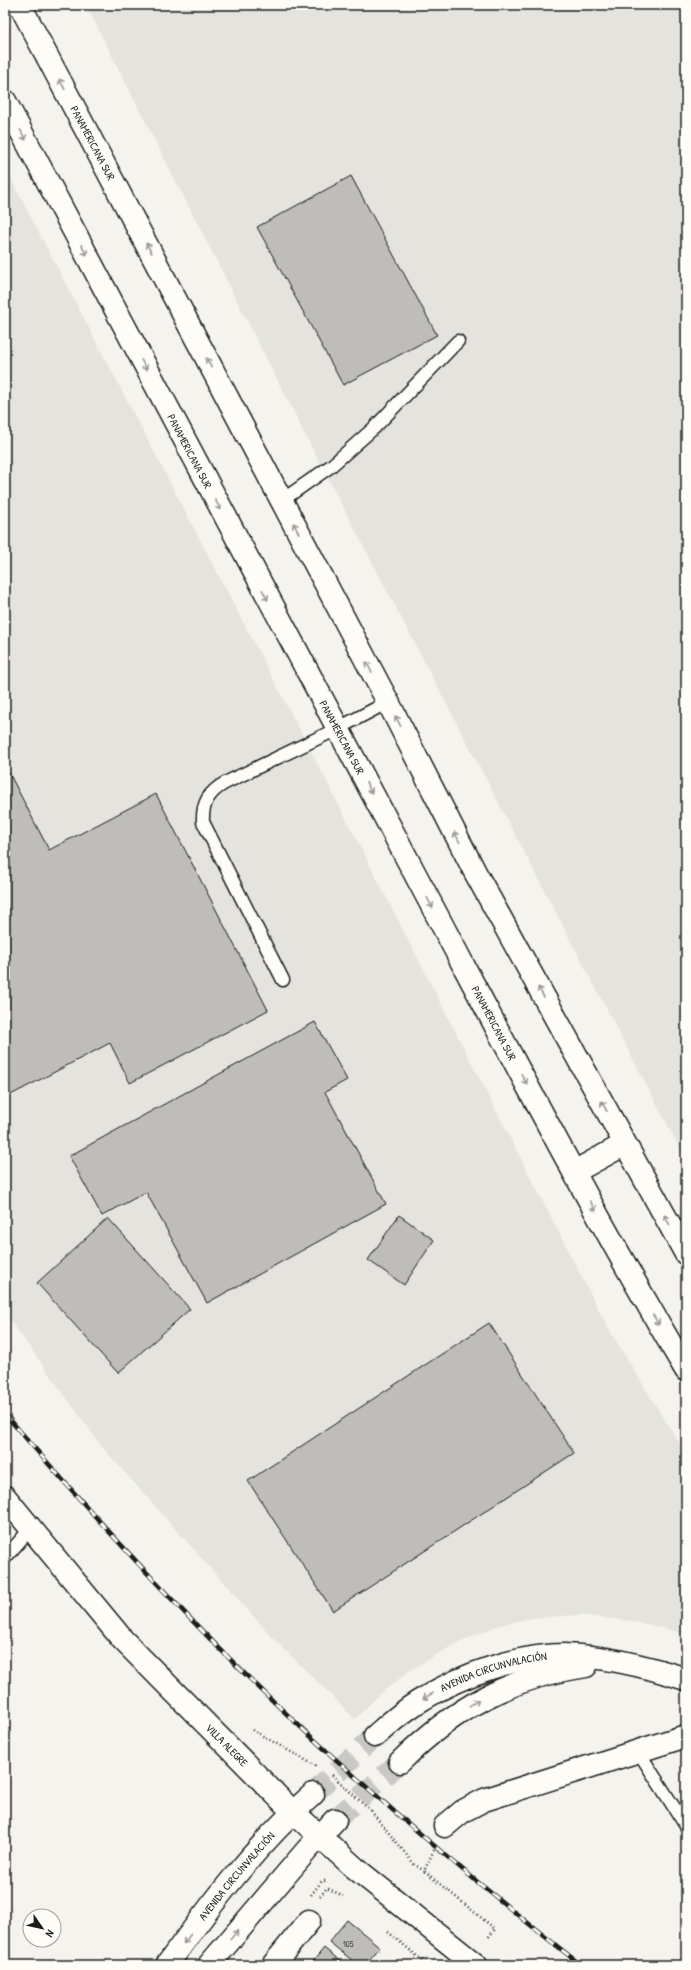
<svg xmlns="http://www.w3.org/2000/svg" width="691" height="1970" viewBox="0 0 691 1970" font-family="'Patrick Hand',sans-serif">
	<style>
		.built { fill: #e4e3de }
		.building { fill: #bebdba; stroke: #1c1c1c }
		.lines { fill: none; stroke-linecap: round; stroke-linejoin: round }
		.secondary-tunnel { stroke: #c9c8c4; stroke-width: 22; stroke-dasharray: 22 11; stroke-linecap: butt }
		.service-casing { stroke: #1c1c1c; stroke-width: 15 }
		.minor-casing { stroke: #1c1c1c; stroke-width: 25 }
		.secondary-casing { stroke: #1c1c1c; stroke-width: 25 }
		.primary-casing { stroke: #1c1c1c; stroke-width: 25 }
		.path { stroke: #1c1c1c; stroke-width: 2.5; stroke-dasharray: 1 3; stroke-linecap: butt }
		.service { stroke: #fdfcf7; stroke-width: 12 }
		.minor { stroke: #fdfcf7; stroke-width: 22 }
		.secondary { stroke: #fdfcf7; stroke-width: 22 }
		.primary { stroke: #fdfcf7; stroke-width: 22 }
		.rail-casing { stroke: #1c1c1c; stroke-width: 4.5 }
		.rail { stroke: #fdfcf7; stroke-width: 3; stroke-dasharray: 9; stroke-linecap: butt }
		.path-bridge { stroke: #1c1c1c; stroke-width: 2.5; stroke-dasharray: 1 3; stroke-linecap: butt }
		.oneway { stroke: #989794 }
		.labels { text-anchor: middle; dominant-baseline: central; stroke-width: 4; stroke-linejoin: round; paint-order: stroke }
		.number-label { font-size: 9px; fill: #444 }
		.street-label { font-size: 11px; fill: #1c1c1c; stroke: #fdfcf7 }
	</style>
	<rect width="100%" height="100%" fill="#f4f3ee"/>
	<filter id="ink" filterUnits="userSpaceOnUse"><feTurbulence type="fractalNoise" baseFrequency=".025" numOctaves="2"/><feDisplacementMap in="SourceGraphic" scale="8" xChannelSelector="R" yChannelSelector="G"/><feConvolveMatrix kernelMatrix="1 2 1 2 8 2 1 2 1" color-interpolation-filters="sRGB"/></filter>
	<g filter="url(#ink)">
		<!-- built -->
		<path class="built" d="M86 5H686V1160L310 444Z
			M5 168 328 784 609 1330 686 1454V1635L664 1628 631 1621 581 1615 532 1618 500 1625 470 1637 439 1653 408 1672 380 1694 355 1719 272 1637 103 1448 5 1313Z"/>
		<!-- building -->
		<path class="building" d="M351 176 437 335 343 385 257 227Z
			M9 773 49 850 156 794 268 1010 130 1083 110 1043 5 1098V775Z
			M315 1022 347 1080 325 1092 386 1204 207 1303 146 1192 102 1216 69 1156Z
			M399 1215 434 1240 404 1285 368 1260Z
			M108 1218 190 1309 118 1373 37 1283Z
			M489 1323 574 1453 333 1611 248 1481Z
			M347 1920 380 1947 365 1965H358L329 1942Z
			M324 1948 345 1965H310Z"/>
		<g class="lines">
			<!-- secondary-tunnel -->
			<path class="secondary-tunnel" d="M313 1794 375 1736
				M335 1820 400 1762"/>
			<!-- service casing -->
			<g class="service-casing">
				<path id="service" d="M281 501 331 466 374 428 458 341
					M283 980 203 822C202 803 209 792 225 783L337 729 388 702
					M5 1558 31 1528
					M638 1751 686 1826"/>
			</g>
			<!-- minor casing -->
			<g class="minor-casing">
				<g id="minor">
					<path id="s1" d="M5 1497 123 1640 293 1812"/>
					<path d="M445 1826 463 1811 484 1800 686 1736"/>
					<path d="M273 1965 309 1921"/>
				</g>
			</g>
			<!-- secondary casing -->
			<g class="secondary-casing">
				<g id="secondary">
					<path id="s2" d="M375 1736C390 1723 405 1709 423 1699 461 1675 518 1655 564 1655 606 1656 646 1666 686 1679"/>
					<path d="M400 1762C454 1708 510 1677 586 1666"/>
					<path d="M293 1812 355 1868 476 1965"/>
					<path id="s3" d="M167 1965C211 1904 257 1844 313 1794"/>
					<path d="M209 1965 307 1850 335 1820"/>
				</g>
			</g>
			<!-- primary casing -->
			<g class="primary-casing">
				<g id="primary">
					<path id="s4" d="M20 5 388 702 475 872 686 1254"/>
					<path id="s5" d="M5 101C143 364 282 626 422 887 508 1049 592 1212 686 1370"/>
					<path d="M574 1172 625 1144"/>
				</g>
			</g>
			<!-- path -->
			<path class="path" d="M252 1730 318 1767
				M371 1811 414 1864 424 1871
				M434 1850 424 1871 495 1929 487 1939
				M311 1895 322 1881H327
				M320 1896 327 1888 343 1896
				M388 1932 428 1965"/>
			<!-- service -->
			<use href="#service" class="service"/>
			<!-- minor -->
			<use href="#minor" class="minor"/>
			<!-- secondary -->
			<use href="#secondary" class="secondary"/>
			<!-- primary -->
			<use href="#primary" class="primary"/>
			<!-- rail casing -->
			<g class="rail-casing">
				<path id="rail" d="M5 1414C81 1502 159 1589 242 1671 348 1775 463 1873 581 1965"/>
			</g>
			<!-- rail -->
			<use href="#rail" class="rail"/>
			<!-- path-bridge -->
			<path class="path-bridge" d="M332 1775 371 1811"/>
		</g>
		<!-- one-way arrows -->
		<defs><path id="oneway-shaft" d="M-6 0H5M1.5-3L5.5 0L1.5 3" fill="none" stroke-width="1.6" stroke-linecap="round" stroke-linejoin="round"/></defs>
		<g class="oneway">
			<use href="#oneway-shaft" transform="translate(62 84) rotate(-118)"/>
			<use href="#oneway-shaft" transform="translate(23 135) rotate(62)"/>
			<use href="#oneway-shaft" transform="translate(149 248) rotate(-118)"/>
			<use href="#oneway-shaft" transform="translate(84 250) rotate(62)"/>
			<use href="#oneway-shaft" transform="translate(209 363) rotate(-117)"/>
			<use href="#oneway-shaft" transform="translate(144 365) rotate(62)"/>
			<use href="#oneway-shaft" transform="translate(218 505) rotate(62)"/>
			<use href="#oneway-shaft" transform="translate(296 528) rotate(-118)"/>
			<use href="#oneway-shaft" transform="translate(265 595) rotate(62)"/>
			<use href="#oneway-shaft" transform="translate(369 667) rotate(-118)"/>
			<use href="#oneway-shaft" transform="translate(398 721) rotate(-117)"/>
			<use href="#oneway-shaft" transform="translate(369 788) rotate(62)"/>
			<use href="#oneway-shaft" transform="translate(457 837) rotate(-117)"/>
			<use href="#oneway-shaft" transform="translate(430 903) rotate(62)"/>
			<use href="#oneway-shaft" transform="translate(541 992) rotate(-119)"/>
			<use href="#oneway-shaft" transform="translate(524 1079) rotate(62)"/>
			<use href="#oneway-shaft" transform="translate(604 1106) rotate(-119)"/>
			<use href="#oneway-shaft" transform="translate(593 1206) rotate(61)"/>
			<use href="#oneway-shaft" transform="translate(667 1220) rotate(-119)"/>
			<use href="#oneway-shaft" transform="translate(656 1320) rotate(59)"/>
			<use href="#oneway-shaft" transform="translate(428 1696) rotate(151)"/>
			<use href="#oneway-shaft" transform="translate(474 1703) rotate(-31)"/>
			<use href="#oneway-shaft" transform="translate(234 1935) rotate(-50)"/>
			<use href="#oneway-shaft" transform="translate(187 1939) rotate(127)"/>
		</g>
	</g>
	<g class="labels">
		<!-- number labels -->
		<g class="number-label">
			<text x="348" y="1944">105</text>
		</g>
		<!-- street labels -->
		<g class="street-label">
			<text stroke="none"><textPath href="#s4" startOffset="156">PANAMERICANA SUR</textPath></text>
			<text stroke="none"><textPath href="#s5" startOffset="396">PANAMERICANA SUR</textPath></text>
			<text stroke="none"><textPath href="#s5" startOffset="720">PANAMERICANA SUR</textPath></text>
			<text stroke="none"><textPath href="#s5" startOffset="1044">PANAMERICANA SUR</textPath></text>
			<text stroke="none"><textPath href="#s2" startOffset="137">AVENIDA CIRCUNVALACIÓN</textPath></text>
			<text stroke="none"><textPath href="#s1" startOffset="333">VILLA ALEGRE</textPath></text>
			<text stroke="none"><textPath href="#s3" startOffset="113">AVENIDA CIRCUNVALACIÓN</textPath></text>
		</g>
	</g>
	<!-- margin -->
	<rect width="691" height="1970" fill="none" stroke="#fdfcf7" stroke-width="20"/>
	<rect x="10" y="10" width="671" height="1950" fill="none" stroke="#1c1c1c" stroke-width="1.5" filter="url(#ink)"/>
	<!-- north arrow -->
	<g transform="translate(42 1928) rotate(124)"><circle r="19" fill="#fdfcf7" stroke="#a3a29f"/>
	<path d="M0-3L7 15L0 10L-7 15Z" fill="#1c1c1c"/>
	<text y="-6" font-size="11" font-weight="bold" text-anchor="middle" fill="#1c1c1c">N</text>
	</g>
</svg>
